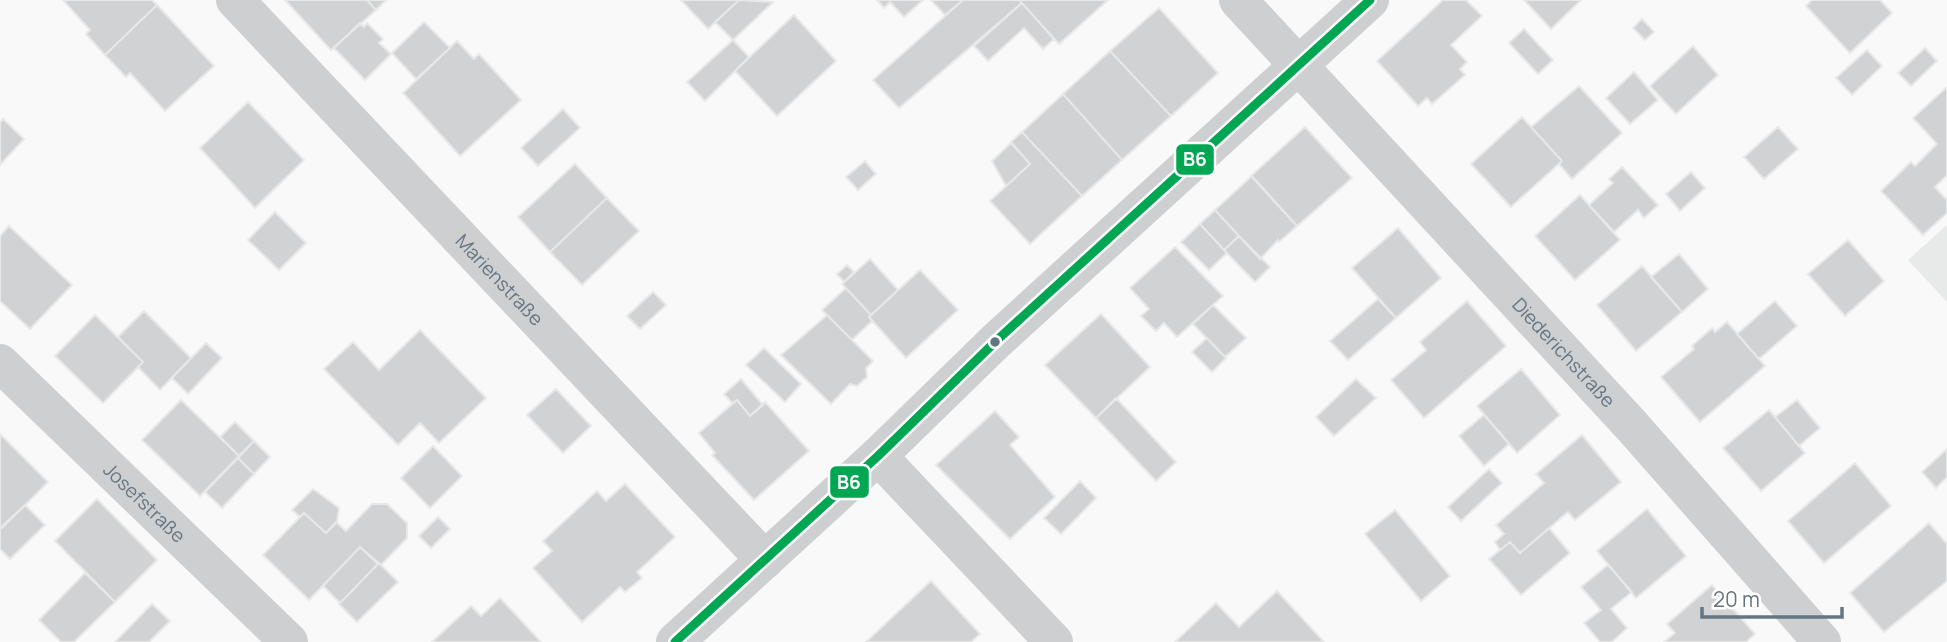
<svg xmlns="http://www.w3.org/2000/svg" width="1947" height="642" viewBox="0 0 1947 642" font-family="Manrope,sans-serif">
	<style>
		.built { fill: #e8e9e9 }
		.building { fill: #d0d2d3; stroke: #e8e8e8; stroke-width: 2 }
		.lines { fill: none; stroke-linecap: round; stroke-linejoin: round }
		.street { stroke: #cecfd0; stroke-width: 38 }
		.bus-1-casing { stroke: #fff; stroke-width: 14 }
		.bus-1 { stroke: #00a651; stroke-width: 9 }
		.bus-dot { fill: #657683; stroke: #fff; stroke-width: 2.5 }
		.labels { text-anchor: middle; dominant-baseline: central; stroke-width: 7; stroke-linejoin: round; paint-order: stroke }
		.street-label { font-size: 19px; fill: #657683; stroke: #fff }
		.line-badge { stroke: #fff; stroke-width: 2.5 }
		.badge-label { font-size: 19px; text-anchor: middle; font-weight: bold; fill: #fff }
	</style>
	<rect width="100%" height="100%" fill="#f9f9f9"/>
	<!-- built -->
	<path class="built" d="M1947 225V302L1908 260Z"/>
	<!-- building -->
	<path class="building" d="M63 0H152L157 5 105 55 86 34 90 30Z
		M285 0H367L376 10 331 50Z
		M367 0H386L376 10Z
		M681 0H739L708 29Z
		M739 0 773 2 733 40 715 22Z
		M877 0H923L904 17 890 2 884 8Z
		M931 0H963L945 15Z
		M963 0H1019L1022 3 899 108 873 80Z
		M1019 0H1108L1059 44Z
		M1443 0H1466L1482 16 1451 45 1467 62 1460 69 1465 75 1432 104 1427 98 1418 106 1377 61Z
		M1524 0H1581L1551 29Z
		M1812 0H1880L1892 13 1850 53 1806 6Z
		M1022 3 1054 39 1043 49 1024 28 988 61 974 46Z
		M157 5 214 66 165 111 130 73 126 77 105 55Z
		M1159 8 1218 73 1171 116 1110 51Z
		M794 15 836 61 777 116 735 71Z
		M1642 19 1654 32 1645 40 1633 28Z
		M424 22 450 48 416 79 392 53Z
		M360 23 364 27 367 23 383 39 379 43 391 54 365 80 334 48Z
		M1524 29 1553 60 1538 74 1509 43Z
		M733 40 749 57 705 101 687 82Z
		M457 41 474 59 479 54 521 100 460 156 403 93Z
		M1693 46 1718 75 1676 114 1650 86Z
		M1925 48 1937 61 1911 86 1898 73Z
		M1867 50 1882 66 1852 95 1836 78Z
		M1110 51 1171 116 1122 160 1063 94Z
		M1634 72 1658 100 1630 124 1606 98Z
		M1579 86 1622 133 1572 179 1559 164 1562 161 1531 127Z
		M1947 87V175L1935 187 1947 200V213L1923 235 1881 191 1911 162 1915 166 1937 144 1913 118Z
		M1063 94 1122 160 1082 196 1022 132Z
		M248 102 304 160 255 208 200 148Z
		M563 109 580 128 538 166 521 148Z
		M1522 117 1562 161 1511 207 1471 164Z
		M3 119 24 139 0 165V123Z
		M1305 127 1352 178 1297 226 1251 176Z
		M1778 127 1798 149 1764 179 1744 157Z
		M1022 132 1082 196 1030 244 990 201 1030 164 1011 142Z
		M1011 143 1030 164 1006 186 992 161Z
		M865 161 876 174 858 190 846 177Z
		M575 164 607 198 550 252 518 217Z
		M1622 167 1658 205 1644 218 1638 210 1614 232 1589 205 1613 183 1609 179Z
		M1691 172 1705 188 1680 211 1666 194Z
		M1252 176 1297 226 1279 242 1278 240 1260 259 1215 210Z
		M1580 195 1620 240 1575 280 1535 236Z
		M607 198 639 231 582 285 550 252Z
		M1215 210 1239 236 1224 250 1200 224Z
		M275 212 306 243 279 270 248 240Z
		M1200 224 1227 253 1209 270 1181 242Z
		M9 226 72 285 30 329 0 301V236Z
		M1398 228 1441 278 1396 318 1352 268Z
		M1239 236 1270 267 1255 282 1224 250Z
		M1848 240 1884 281 1845 316 1808 274Z
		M1175 247 1223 296 1177 337 1164 323 1156 331 1141 316 1149 309 1130 288Z
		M1679 254 1708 289 1682 312 1651 277Z
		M870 259 898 290 871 315 842 284Z
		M847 265 854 272 844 282 837 274Z
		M1642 266 1682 312 1636 351 1597 305Z
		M920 270 958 310 906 358 869 317Z
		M846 288 871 315 869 317 872 321 852 340 822 310Z
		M653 292 666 305 640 329 627 316Z
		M1378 299 1396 318 1348 360 1330 341Z
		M1467 301 1506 346 1424 418 1391 380 1426 350 1420 342Z
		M1775 301 1797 326 1759 359 1737 334Z
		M1213 305 1246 338 1225 357 1193 324Z
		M144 311 191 358 160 390 138 367 143 362 118 337Z
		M1101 314 1150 367 1096 418 1045 365Z
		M95 315 143 362 103 403 55 356Z
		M827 315 873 361 866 368 867 377 857 386 850 384 831 404 781 355Z
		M1727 322 1765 366 1700 422 1661 377 1694 349 1692 346 1712 328 1715 332Z
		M420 330 486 398 439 443 420 423 398 445 324 369 353 342 379 370Z
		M1207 338 1226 358 1212 372 1192 352Z
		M206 343 222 358 188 394 172 378Z
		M764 348 801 384 785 402 746 365Z
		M1521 369 1560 415 1517 453 1477 406Z
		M741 379 763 405 750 416 737 400 732 403 724 394Z
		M1356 379 1376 398 1334 436 1316 417Z
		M556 389 591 426 563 453 527 415Z
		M1116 398 1176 462 1156 481 1096 418Z
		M181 400 239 456 200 496 142 440Z
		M737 400 750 416 765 402 809 451 754 500 712 455 715 453 699 433Z
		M1797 400 1820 428 1799 446 1775 417Z
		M1769 410 1805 453 1761 491 1723 448Z
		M995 411 1019 437 1010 445 1055 497 1010 539 936 465Z
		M1484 415 1509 444 1484 466 1459 436Z
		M235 422 254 441 239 456 220 437Z
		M0 434 48 482 2 528 0 526Z
		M1582 435 1621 482 1575 520 1568 512 1520 553 1510 542 1500 550 1495 542 1504 534 1496 525 1544 483 1536 474Z
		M254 441 270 457 254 474 238 458Z
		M433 446 462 476 430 508 401 478Z
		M1947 449V477L1936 488 1922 472Z
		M238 458 254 474 222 508 205 492Z
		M1855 463 1891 506 1824 563 1788 521Z
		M1489 469 1502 483 1461 521 1448 507Z
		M1080 481 1096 498 1061 534 1044 518Z
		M625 484 675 537 637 572 642 578 625 592 620 587 582 622 533 568 552 551 543 541 597 491 606 501Z
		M313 489 339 508 337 522 326 533 304 513 300 517 292 510Z
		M97 499 157 560 115 602 55 541Z
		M372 504H387L407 523V538L381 565 360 547 309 600 263 555 304 513 326 533 336 522 346 531Z
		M25 505 45 525 10 559 0 549V528Z
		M1647 509 1686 556 1636 598 1597 551Z
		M1395 510 1450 576 1421 601 1365 534Z
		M438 517 450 529 431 548 419 536Z
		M1929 523 1947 544V581L1884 632 1850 593Z
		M1549 528 1570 553 1521 595 1489 559 1510 542 1520 553Z
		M360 547 378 564 340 603 323 586Z
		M379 563 398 582 357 622 339 604Z
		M1608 565 1632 592 1611 609 1627 628 1612 642H1600L1584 623 1601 610 1581 587Z
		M85 573 115 602 74 642H61L39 620Z
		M931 581 980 634 971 642H866Z
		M1712 585 1755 634 1746 642H1664L1675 633 1667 624Z
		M1277 591 1324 642H1175L1216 603 1239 627Z
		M500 598 541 642H432L471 606 481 616Z
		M152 604 170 621 149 642H115Z"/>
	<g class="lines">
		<!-- street -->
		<g class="street">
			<path id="s1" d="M235 0 765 560"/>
			<path id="s2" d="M1238 0 1631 425 1822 642"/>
			<path id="s3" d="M0 363 289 642"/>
			<path d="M878 456 1054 642"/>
			<path d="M675 642 878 456 996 341 1370 0"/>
		</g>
		<!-- bus-1 casing -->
		<g class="bus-1-casing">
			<path id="bus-1" d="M675 642 878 456 996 341 1370 0"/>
		</g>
		<!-- bus-1 -->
		<use href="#bus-1" class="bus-1"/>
	</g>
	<!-- markers -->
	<circle class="bus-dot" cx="995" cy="342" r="6"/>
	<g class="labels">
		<!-- street labels -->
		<g class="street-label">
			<text stroke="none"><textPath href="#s1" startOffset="385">Marienstraße</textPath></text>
			<text stroke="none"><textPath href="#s2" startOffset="480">Diederichstraße</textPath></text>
			<text stroke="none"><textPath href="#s3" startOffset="201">Josefstraße</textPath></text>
		</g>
	</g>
	<g class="line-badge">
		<rect x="1175" y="143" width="40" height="33" rx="7" fill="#00a651"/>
		<rect x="829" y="465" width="41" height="34" rx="7" fill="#00a651"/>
	</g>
	<g class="badge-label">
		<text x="1195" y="166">B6</text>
		<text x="849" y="489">B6</text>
	</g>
	<!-- scale -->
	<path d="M1702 607v10h140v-10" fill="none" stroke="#657683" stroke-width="3.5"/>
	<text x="1713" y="607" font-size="21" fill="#657683" stroke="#ffffff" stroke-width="5" paint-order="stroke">20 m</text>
</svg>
